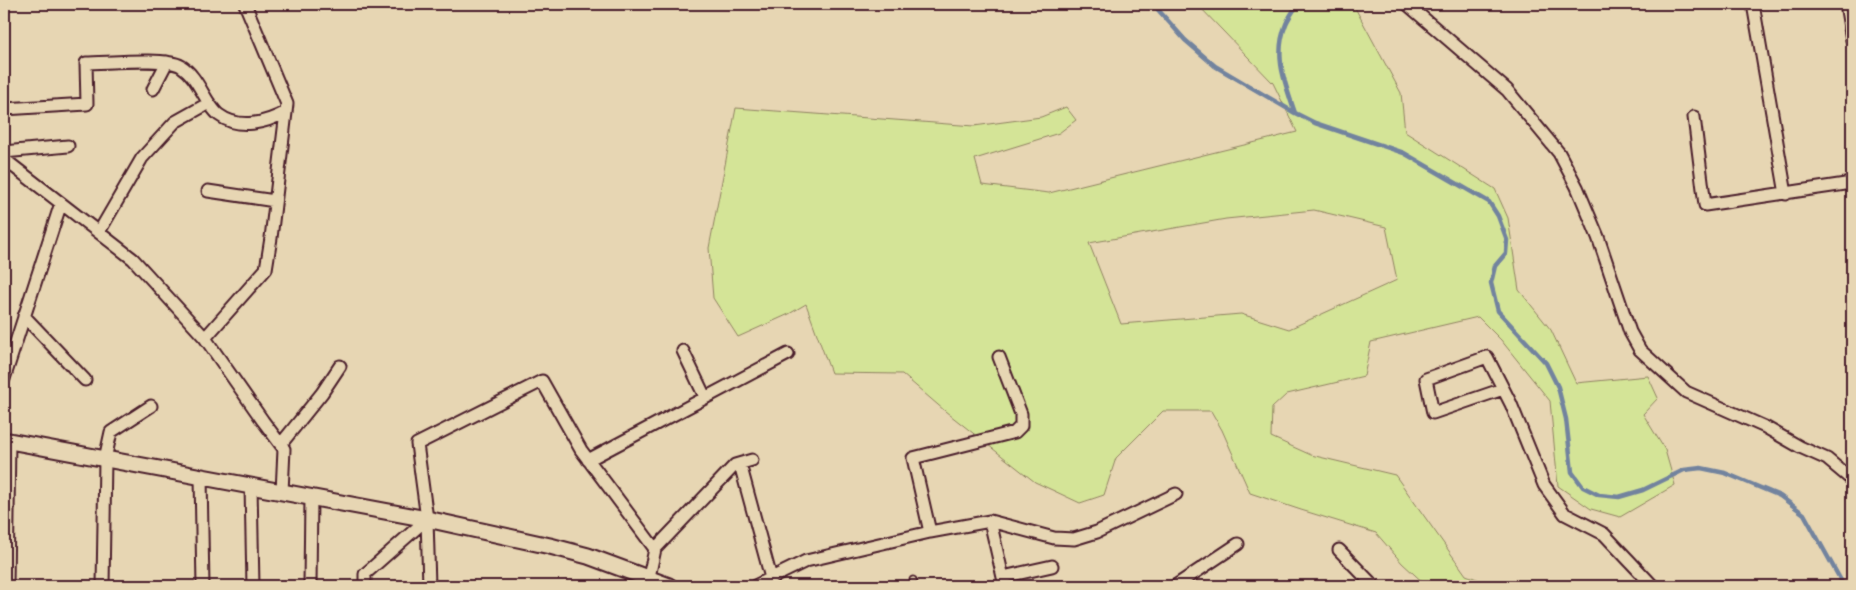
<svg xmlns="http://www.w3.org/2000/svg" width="1856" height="590" viewBox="0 0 1856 590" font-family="'Shantell Sans',sans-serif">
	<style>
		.green { fill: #d4e497; stroke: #8f8261; fill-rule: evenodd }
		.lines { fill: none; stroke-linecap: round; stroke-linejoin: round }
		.stream { stroke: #72839e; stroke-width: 4.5 }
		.service-casing { stroke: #4a1f2b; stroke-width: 9 }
		.minor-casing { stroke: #4a1f2b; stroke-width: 15 }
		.tertiary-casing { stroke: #4a1f2b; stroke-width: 19 }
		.service { stroke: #e7d6b3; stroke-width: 5.5 }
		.minor { stroke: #e7d6b3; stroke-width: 11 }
		.tertiary { stroke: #e7d6b3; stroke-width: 15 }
	</style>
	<rect width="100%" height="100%" fill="#e7d6b3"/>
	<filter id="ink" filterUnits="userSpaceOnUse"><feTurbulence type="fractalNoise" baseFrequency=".02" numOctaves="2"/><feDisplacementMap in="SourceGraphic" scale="10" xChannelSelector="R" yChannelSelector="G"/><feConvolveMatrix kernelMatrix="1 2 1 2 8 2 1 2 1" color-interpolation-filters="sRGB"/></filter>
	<g filter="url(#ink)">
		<!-- green -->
		<path class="green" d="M1197 4H1353L1401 93 1405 132 1495 189 1508 218 1519 290 1551 330 1576 383 1648 376 1658 398 1643 414 1665 450 1675 485 1620 517 1591 509 1558 486 1550 401 1501 340 1478 317 1371 342 1364 376 1287 394 1272 408 1271 437 1311 455 1395 475 1466 575 1496 586H1427L1402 563 1376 533 1301 510 1250 493 1222 430 1211 411H1163L1116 458 1104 495 1080 503 1035 482 945 411 902 374 831 373 806 304 789 314 738 337 713 298 709 248 736 108 974 126 1041 117 1066 107 1076 120 1059 133 975 159 982 185 1049 193 1297 132 1273 83ZM1314 210 1386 227 1397 280 1289 329 1241 314 1121 324 1089 243 1226 219Z"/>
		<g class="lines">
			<!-- stream -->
			<path class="stream" d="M1153 4 1185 40 1215 66 1295 113 1315 123 1404 153 1489 202 1498 216 1507 240 1506 253 1495 266 1491 283 1498 311 1546 363 1558 387 1566 419 1572 472 1583 487 1599 495 1619 497 1643 490 1684 470 1701 468 1725 473 1780 496 1804 514 1844 586
				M1295 113C1285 83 1273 56 1286 24 1289 17 1294 10 1298 4"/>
			<!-- service casing -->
			<g class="service-casing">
				<path id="service" d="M913 580 915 586"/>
			</g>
			<!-- minor casing -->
			<g class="minor-casing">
				<path id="minor" d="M1407 4 1507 90 1559 153 1577 187 1598 237 1630 332 1640 350 1686 392 1765 427 1800 447 1827 459 1852 480
					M1753 4 1786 194
					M1846 4 1852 40
					M153 89 167 62
					M209 103C212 107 215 112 219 115 239 130 266 123 286 112
					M4 109 87 104 86 63C107 63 165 57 181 66 194 74 201 91 209 103L175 122 142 158 99 232
					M1694 117 1705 205 1852 183
					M4 152 68 146
					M4 159 133 259 205 338 263 421 284 449 282 492
					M208 191 275 201
					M24 316 85 380
					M205 338 266 269 271 238 287 104 245 4
					M683 351 705 397
					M4 379 61 203
					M1503 389 1433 413 1426 379 1487 357 1511 404 1544 485 1565 514 1604 534 1653 586
					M281 444 322 393 340 366
					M588 460 788 354
					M740 464 771 578
					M201 477 203 586
					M251 486 253 586
					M930 532 990 521
					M655 549 735 465 752 460
					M1339 550 1374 586
					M1003 577 1052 566
					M103 586 105 459 111 432 151 406
					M310 586 311 497
					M365 586V574L427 519
					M429 586 427 519 417 444 542 381 581 450 655 549 649 577
					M755 586 806 561 930 532 913 458 1015 432 1021 426V414L999 357
					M1005 586 990 521 1054 538 1074 539 1097 532 1176 494
					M1175 586 1238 544"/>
			</g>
			<!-- tertiary casing -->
			<g class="tertiary-casing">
				<path id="tertiary" d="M4 440 427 519 550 546 588 556 669 586
					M5 586 7 441"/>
			</g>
			<!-- service -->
			<use href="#service" class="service"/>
			<!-- minor -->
			<use href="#minor" class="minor"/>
			<!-- tertiary -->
			<use href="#tertiary" class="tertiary"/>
		</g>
	</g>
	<!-- margin -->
	<rect width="1856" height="590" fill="none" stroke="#e7d6b3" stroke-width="20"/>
	<rect x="10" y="10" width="1836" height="570" fill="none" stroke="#4a1f2b" stroke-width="2" filter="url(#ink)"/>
</svg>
